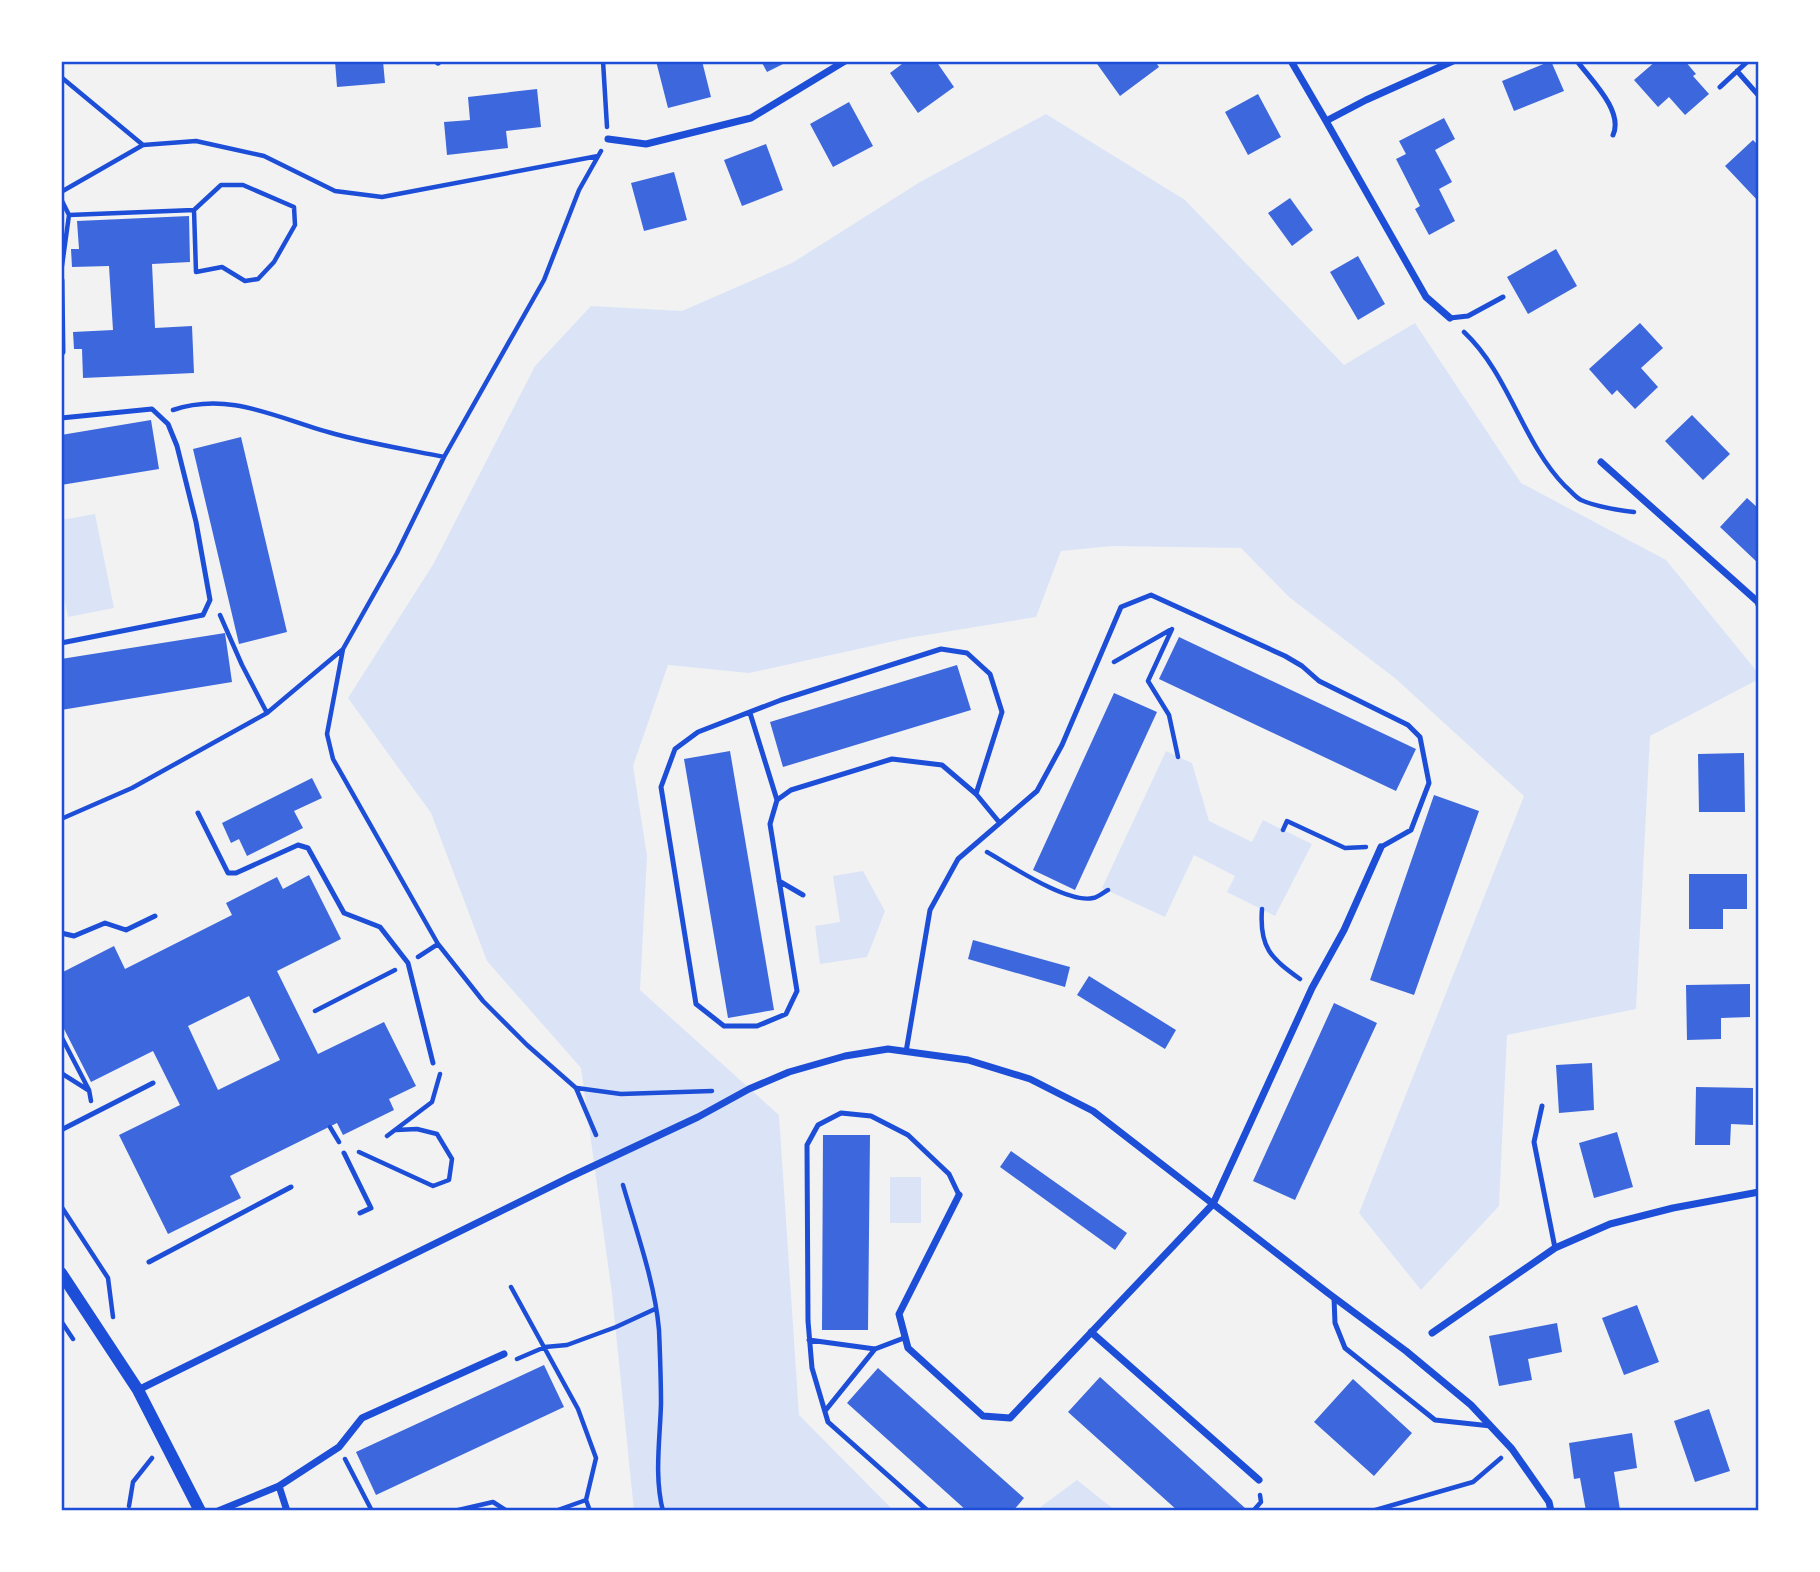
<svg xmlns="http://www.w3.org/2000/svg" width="1820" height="1572" viewBox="0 0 1820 1572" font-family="Lato,sans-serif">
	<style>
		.green { fill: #dbe4f7 }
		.building { fill: #3d67dc; fill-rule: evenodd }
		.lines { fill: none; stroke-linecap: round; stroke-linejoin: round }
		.path { stroke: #1d4ed8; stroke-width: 4.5 }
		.service { stroke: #1d4ed8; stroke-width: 5 }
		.minor { stroke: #1d4ed8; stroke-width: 7 }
		.tertiary { stroke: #1d4ed8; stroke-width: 12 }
		.neatline { fill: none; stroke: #1d4ed8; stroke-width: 2.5 }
	</style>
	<rect width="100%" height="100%" fill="#f2f2f2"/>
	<!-- green -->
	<path class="green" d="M1046 114 1185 200 1344 365 1415 323 1521 483 1666 560 1759 674V679L1650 736 1636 1009 1507 1035 1499 1206 1421 1290 1359 1213 1524 796 1396 679 1289 597 1241 548 1112 546 1061 551 1036 617 908 638 749 673 668 665 633 766 647 856 640 990 779 1115 799 1415 894 1511H634L612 1294 581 1068 487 961 431 813 348 698 434 563 535 366 591 306 682 311 792 263 920 182Z
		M95 514 114 608 68 617 61 582V520Z
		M1166 751 1192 763 1209 821 1252 842 1263 820 1312 844 1275 916 1227 892 1235 876 1194 855 1165 917 1102 888Z
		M863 871 885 911 867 957 820 964 815 926 840 922 833 876Z
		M890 1177H921V1223H890Z
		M1077 1480 1116 1511H1035Z"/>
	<!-- building -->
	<path class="building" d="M335 61H383L385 83 337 87Z
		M656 61H702L711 97 668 108Z
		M761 61H789L767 72Z
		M906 61H936L954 87 918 113 890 73Z
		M1095 61H1155L1159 67 1120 96Z
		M1551 61 1564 91 1514 111 1502 81Z
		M1656 61H1685L1696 74 1693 76 1709 94 1685 115 1669 97 1658 107 1634 80Z
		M537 89 541 127 506 131 508 148 447 155 444 122 470 120 468 97Z
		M1258 94 1281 137 1248 155 1225 112Z
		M849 102 873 146 833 167 810 124Z
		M1444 118 1455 139 1435 150 1452 182 1439 189 1455 221 1429 235 1415 209 1420 206 1396 159 1406 154 1399 141Z
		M1753 140 1759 146V202L1725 166Z
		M766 144 783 190 742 206 724 160Z
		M674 172 687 220 644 231 631 183Z
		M1290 198 1313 230 1292 246 1268 213Z
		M189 216 190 262 152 264 155 328 192 326 194 373 83 378 82 349H74L73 332 113 330 109 266 72 267 71 249H79L77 221Z
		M1556 249 1577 286 1528 314 1507 277Z
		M1358 256 1385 304 1358 320 1330 272Z
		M1640 323 1663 348 1641 368 1658 387 1635 409 1617 390 1612 395 1589 369Z
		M1692 415 1730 454 1703 480 1665 441Z
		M151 420 159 469 61 485V435Z
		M241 437 287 632 239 644 193 449Z
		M1747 498 1759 509V564L1720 527Z
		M225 633 232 682 61 710V659Z
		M1179 637 1416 749 1396 791 1159 679Z
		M957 665 971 710 783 767 770 722Z
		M1114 693 1157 712 1075 890 1033 870Z
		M730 751 774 1010 728 1018 684 759Z
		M1744 753 1745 812H1699L1698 754Z
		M312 778 322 798 294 811 303 828 247 856 239 839 231 843 222 823Z
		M1434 795 1479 811 1414 995 1370 980Z
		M1689 874H1747V909H1723V929H1689Z
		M309 875 341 939 277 971 318 1054 384 1022 416 1086 389 1099 394 1110 343 1135 337 1123 230 1176 241 1198 168 1234 119 1135 180 1105 153 1051 91 1082 61 1023V973L114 946 125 969 232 915 226 903 277 877 283 889ZM249 996 280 1060 218 1090 188 1026Z
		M973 940 1070 967 1065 987 968 959Z
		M1089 976 1176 1030 1165 1049 1077 995Z
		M1750 984V1017L1721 1018V1039L1687 1040 1686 985Z
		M1334 1003 1377 1023 1295 1200 1253 1181Z
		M1592 1063 1594 1110 1559 1113 1556 1065Z
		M1696 1087 1753 1088V1125L1731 1124 1730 1145H1695Z
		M1617 1132 1633 1187 1594 1198 1579 1143Z
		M823 1135H870L868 1330H822Z
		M1011 1151 1127 1233 1115 1250 1000 1167Z
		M1637 1305 1659 1362 1624 1375 1602 1318Z
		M1557 1323 1562 1352 1528 1359 1532 1380 1499 1386 1489 1336Z
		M544 1365 564 1407 376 1495 356 1452Z
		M878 1368 1024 1498 1013 1511H967L847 1403Z
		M1100 1377 1245 1508 1242 1511H1178L1068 1412Z
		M1353 1379 1412 1433 1374 1476 1314 1422Z
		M1709 1409 1730 1471 1695 1482 1674 1421Z
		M1632 1433 1637 1468 1614 1472 1620 1510 1586 1511 1580 1478 1574 1479 1569 1443Z"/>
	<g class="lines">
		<!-- path -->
		<path class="path" d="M603 61 607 127
			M61 77 143 145 196 141 264 156 335 191 382 197 598 156
			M61 192 143 145
			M61 199 69 215 62 266
			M69 215 194 210 196 272 222 267 245 281 258 279 274 262 295 225 294 207 243 185H221L194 210
			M1464 332C1509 374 1522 442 1565 486 1570 490 1575 497 1581 500 1597 507 1617 510 1634 512
			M173 410C232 390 282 421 339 435 373 444 409 450 444 457
			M220 615 242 665 267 713
			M1172 629 1148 681 1169 715 1178 757
			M1114 662 1170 630
			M61 819 132 788 267 713 342 650
			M1283 830 1287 821 1345 848 1366 847
			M987 852C1010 865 1067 904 1093 898 1098 897 1104 892 1108 890
			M1262 909C1259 948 1271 958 1300 979
			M418 957 438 944
			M315 1011 395 970
			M61 1036 89 1090 91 1101
			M61 1073 88 1090
			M577 1088 621 1094 712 1091
			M330 1127 339 1142
			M596 1135 576 1088 527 1045 483 1001 438 944 333 759 327 734 343 649 397 553 444 457 544 280 579 190 601 151
			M387 1136 432 1102 440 1074
			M359 1152 433 1186 449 1180 452 1159 437 1134 417 1129 396 1130
			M623 1185C636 1230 655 1283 659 1330 660 1354 661 1380 661 1404 660 1439 654 1477 663 1511
			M61 1206 108 1278 113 1317
			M511 1287 578 1409 596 1458 586 1500 590 1511
			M61 1321 73 1339
			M517 1359 545 1347 567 1345 616 1327 655 1309
			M345 1459 372 1511
			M129 1506 133 1482 152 1458
			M454 1511 493 1502 507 1511
			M555 1511 586 1500
			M1253 1511 1261 1502 1260 1495
			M1372 1511 1473 1482 1501 1458"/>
		<!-- service -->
		<path class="service" d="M1577 61C1591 80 1624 111 1613 135
			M1737 71 1759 96
			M1720 87 1748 61
			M1450 318 1468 316 1503 297
			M61 355 63 352 62 280
			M61 418 152 409 168 424 177 446 196 522 210 600 203 615 61 643
			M750 713 777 800
			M976 794 1002 712 990 674 967 653 941 649 781 700 698 732 675 749 661 787 696 1004 724 1026H757L786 1014 797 991 770 824 777 800 791 790 892 759 942 765 976 794 999 822
			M198 813 228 873H236L298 845 308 848 344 913 380 927 408 963 433 1063
			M779 881 803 895
			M61 933 74 936 105 923 126 930 155 916
			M906 1052 930 910 958 859 1037 791 1062 745 1121 607 1151 595 1285 656 1302 666 1319 681 1408 725 1420 737 1429 783 1411 830 1381 847
			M1542 1106 1534 1142 1555 1248
			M61 1130 153 1083
			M344 1153 371 1208 360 1213
			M149 1262 291 1187
			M1334 1298 1335 1323 1345 1348 1435 1420 1491 1426
			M809 1340 875 1349 904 1338
			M825 1411 875 1349
			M928 1511 828 1422 812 1368 808 1321 807 1145 818 1125 841 1113 871 1116 908 1135 949 1174 959 1195"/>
		<!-- minor -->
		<path class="minor" d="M1291 61 1326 121
			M438 62 439 61
			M608 139 646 144 751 118 845 61
			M1450 318 1426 297 1326 121 1366 100 1453 61
			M1601 462 1758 602 1759 605
			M959 1195 899 1314 908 1348 983 1416 1010 1418 1213 1204 1312 988 1344 930 1381 847
			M1091 1332 1259 1480
			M1432 1333 1555 1248 1610 1224 1673 1208 1759 1192
			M138 1390 570 1177 698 1117 749 1089 789 1072 845 1056 888 1049 968 1060 1030 1079 1093 1111 1328 1293 1406 1351 1471 1405 1512 1449 1549 1502 1551 1511
			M279 1486 287 1511
			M218 1511 279 1486 339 1447 362 1418 504 1354"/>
		<!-- tertiary -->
		<path class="tertiary" d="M61 1273 138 1390 200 1511"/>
	</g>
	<!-- border -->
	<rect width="1820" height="1572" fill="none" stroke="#ffffff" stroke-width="126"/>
	<rect x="63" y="63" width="1694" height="1446" class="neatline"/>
</svg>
